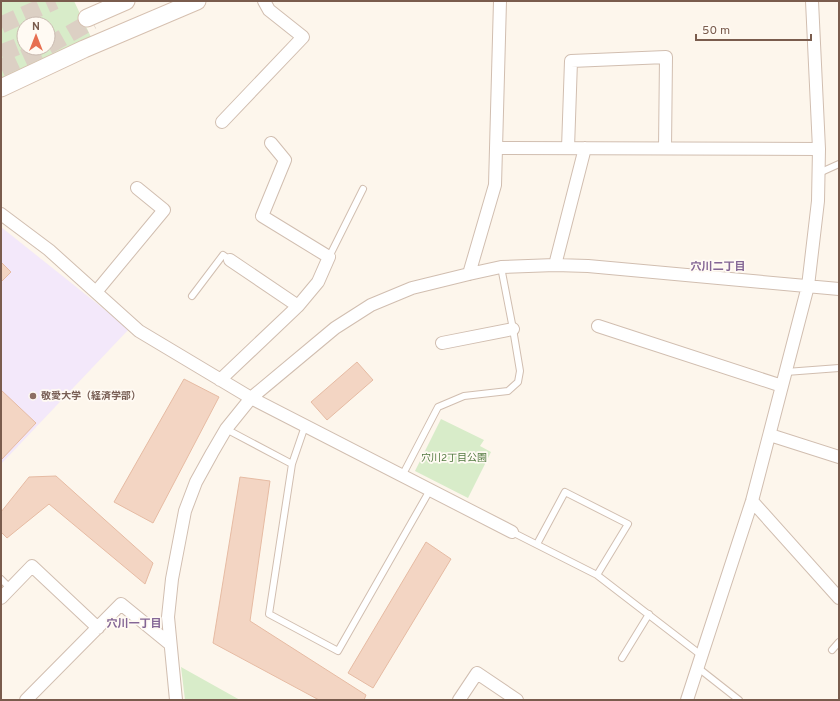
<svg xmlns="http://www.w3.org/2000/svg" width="840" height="701" viewBox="0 0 840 701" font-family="Overpass,'Noto Sans JP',sans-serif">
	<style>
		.education { fill: #f3e8fa }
		.green { fill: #d8ecc9; fill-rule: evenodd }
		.building { fill: #f3d5c3; stroke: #e6bba3 }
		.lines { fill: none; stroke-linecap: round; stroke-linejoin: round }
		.secondary-tunnel { stroke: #dcd0c4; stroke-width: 17; stroke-dasharray: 17 8; stroke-linecap: butt }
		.lane-casing { stroke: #d1beb0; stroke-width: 8 }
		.street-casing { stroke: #d1beb0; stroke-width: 14 }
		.secondary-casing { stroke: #d6c0b0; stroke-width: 19 }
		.lane { stroke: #fff; stroke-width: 6 }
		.street { stroke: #fff; stroke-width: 12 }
		.secondary { stroke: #fff; stroke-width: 17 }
		.education-dot { fill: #8d6e63; stroke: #fffaf3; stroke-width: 1.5 }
		.labels { text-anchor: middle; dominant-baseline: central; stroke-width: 3.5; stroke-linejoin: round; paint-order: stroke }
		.education-label { font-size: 10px; font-weight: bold; fill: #785e54; stroke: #fffaf3; text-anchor: start }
		.park-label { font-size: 10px; fill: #537a41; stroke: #fffaf3 }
		.neighbourhood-label { font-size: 11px; font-weight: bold; fill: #846695; stroke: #fffaf3 }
	</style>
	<rect width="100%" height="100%" fill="#fdf6ec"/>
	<!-- education -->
	<path class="education" d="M1 227 129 329 1 464Z"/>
	<!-- green -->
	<path class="green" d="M1 1H74L91 37 1 80ZM24 24H48V48H24Z
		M441 419 484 440 480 446 491 452 468 498 415 471Z
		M181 667 240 700H185Z"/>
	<!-- building -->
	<path class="building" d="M1 262 11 272 1 282Z
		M357 362 373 380 327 420 311 402Z
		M184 379 219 397 153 523 114 502Z
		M1 390 36 423 1 460Z
		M56 476 153 563 145 584 49 504 7 538 1 532V512L29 477Z
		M240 477 270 481 250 621 366 695 364 700H319L213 643Z
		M426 542 451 559 373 688 348 673Z"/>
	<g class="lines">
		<!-- secondary-tunnel -->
		<path class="secondary-tunnel" d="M1 25 55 1
			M48 46 92 21
			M1 53 24 44
			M1 68 44 48"/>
		<!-- lane casing -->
		<g class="lane-casing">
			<path id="lane" d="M819 173 839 164
				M329 257 363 189
				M192 296 223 255 230 260
				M786 372 839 368
				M226 429 292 464 269 614 338 651 430 490
				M292 464 305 426
				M402 476 438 407 464 396 508 391 518 382 520 371 513 329 501 267
				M512 532 597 575 701 655
				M537 544 565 492 628 524 597 575
				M1 579 10 588
				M832 650 839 642
				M622 658 649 614
				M697 667 739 700"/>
		</g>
		<!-- street casing -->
		<g class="street-casing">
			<path id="street" d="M222 122 303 37 269 10 264 1
				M496 148 819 149
				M568 148 571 61 666 57 665 148
				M1 214 49 250 139 331 251 398 512 532
				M230 260 298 306
				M555 265 585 148
				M469 274 495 185 500 1
				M96 292 164 210 137 188
				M598 326 782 386
				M442 343 513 329
				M220 380 298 306 318 282 329 257 262 216 285 160 271 143
				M770 435 839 457
				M752 501 839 598
				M1 598 32 566 98 628
				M26 700 121 604 170 644
				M176 700 168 617 172 579 185 511 196 482 212 453 226 429 251 398 335 328 371 305 412 288 469 274 501 267 555 265 588 266 839 289
				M459 700 477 673 517 700
				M687 700 752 501 808 286 818 201 819 149 812 1"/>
		</g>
		<!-- secondary casing -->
		<g class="secondary-casing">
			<path id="secondary" d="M87 18 126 1
				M1 88 84 49 197 1"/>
		</g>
		<!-- lane -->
		<use href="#lane" class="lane"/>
		<!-- street -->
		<use href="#street" class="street"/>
		<!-- secondary -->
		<use href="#secondary" class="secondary"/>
	</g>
	<!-- markers -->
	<circle class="education-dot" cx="33" cy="396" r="4"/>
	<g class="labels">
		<!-- education labels -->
		<g class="education-label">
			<text x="41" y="396">敬愛大学（経済学部）</text>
		</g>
		<!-- park labels -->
		<g class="park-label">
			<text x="454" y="458">穴川2丁目公園</text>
		</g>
		<!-- neighbourhood labels -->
		<g class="neighbourhood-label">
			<text x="718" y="267">穴川二丁目</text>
			<text x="134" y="624">穴川一丁目</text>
		</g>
	</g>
	<!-- border -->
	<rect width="840" height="701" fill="none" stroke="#7a5c4d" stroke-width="4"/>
	<!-- north arrow -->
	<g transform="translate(36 36)"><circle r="19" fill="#fffaf3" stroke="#cabbb1"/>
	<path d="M0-3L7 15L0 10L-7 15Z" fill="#e76f51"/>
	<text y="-6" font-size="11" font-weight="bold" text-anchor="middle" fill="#7a5c4d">N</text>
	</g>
	<!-- scale -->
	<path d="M696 34v6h115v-6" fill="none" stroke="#7a5c4d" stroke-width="2"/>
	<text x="702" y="34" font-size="12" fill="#7a5c4d" stroke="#fffaf3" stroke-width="3" paint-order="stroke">50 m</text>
</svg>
